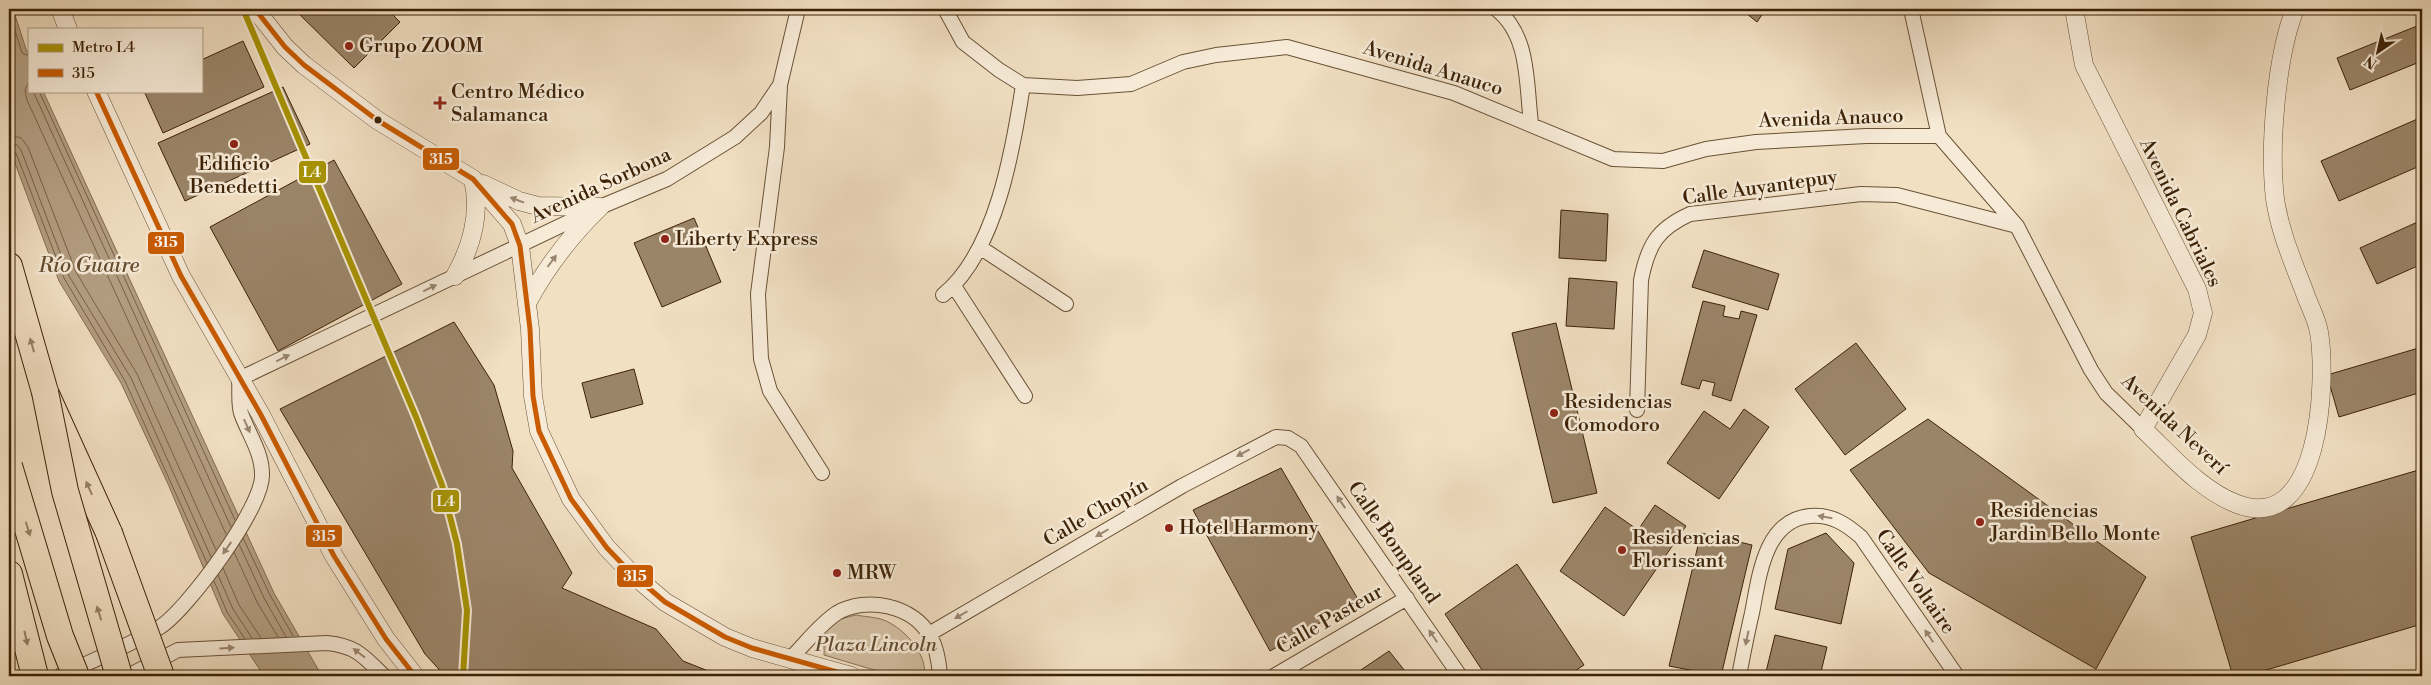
<svg xmlns="http://www.w3.org/2000/svg" width="2431" height="685" viewBox="0 0 2431 685" font-family="'Libre Bodoni',serif">
	<style>
		.green { fill: #d3c0a3; stroke: #887155 }
		.water { fill: #b49f83; stroke: #846d51 }
		.lines { fill: none; stroke-linecap: round; stroke-linejoin: round }
		.shore { stroke: #786045; stroke-width: 1 }
		.building { fill: #9b8569; stroke: #3c2207 }
		.minor-casing { stroke: #6a5236; stroke-width: 16 }
		.tertiary-casing { stroke: #6a5236; stroke-width: 19 }
		.motorway-casing { stroke: #3c2207; stroke-width: 28 }
		.minor { stroke: #f7ebd8; stroke-width: 14 }
		.tertiary { stroke: #f7ebd8; stroke-width: 18 }
		.motorway { stroke: #f2e0c3; stroke-width: 26 }
		.motorway-bridge-casing { stroke: #3c2207; stroke-width: 28; stroke-linecap: butt }
		.motorway-bridge { stroke: #f2e0c3; stroke-width: 26 }
		.bus-1-casing { stroke: #f7ebd8; stroke-width: 9 }
		.bus-1 { stroke: #c95b00; stroke-width: 5 }
		.metro-1-casing { stroke: #f7ebd8; stroke-width: 10 }
		.metro-1 { stroke: #a79303; stroke-width: 6 }
		.oneway { fill: #9a8670 }
		.oneway2 { fill: #978165 }
		.poi-dot { fill: #8f2418; stroke: #f7ebd8; stroke-width: 2 }
		.bus-dot { fill: #3c2207; stroke: #f7ebd8; stroke-width: 2 }
		.labels { text-anchor: middle; dominant-baseline: central; stroke-width: 5; stroke-linejoin: round; paint-order: stroke }
		.poi-label { font-size: 20px; fill: #3c2207; stroke: #f7ebd8; text-anchor: start }
		.street-label { font-size: 20px; fill: #3c2207; stroke: #f7ebd8 }
		.park-label { font-size: 20px; font-style: italic; fill: #624a2e; stroke: #f7ebd8 }
		.water-label { font-size: 21px; font-style: italic; fill: #664e32; stroke: #f7ebd8 }
		.line-badge { stroke: #f7ebd8; stroke-width: 2 }
		.badge-label { font-size: 14px; text-anchor: middle; font-weight: bold; fill: #fff }
	</style>
	<rect width="100%" height="100%" fill="#f2e0c3"/>
	<filter id="stains"><feTurbulence type="fractalNoise" baseFrequency=".004" numOctaves="4"/><feColorMatrix values="0 0 0 0 .2 0 0 0 0 .09 0 0 0 0 .02 0 0 0 .5 -.17"/></filter>
	<radialGradient id="worn" r=".72"><stop offset=".6" stop-color="#630" stop-opacity="0"/><stop offset="1" stop-color="#630" stop-opacity=".3"/></radialGradient>
	<!-- green -->
	<path class="green" d="M856 615C866 617 881 617 890 623 907 632 928 656 924 676H894L824 655V632L840 619Z"/>
	<!-- water -->
	<path class="water" d="M9 9H13L29 58V91H43L274 593 322 676H264L223 614 168 484 121 383 59 281 9 147Z"/>
	<g class="lines">
		<!-- shore -->
		<path class="shore" d="M9 11 22 53 29 56
			M29 81 25 90 27 100 226 534
			M33 91 231 527
			M39 91 235 520
			M9 135 21 138 28 147 76 272 137 374 216 550
			M9 143 17 145 21 150 69 276 131 378 211 557
			M9 149 16 153 64 278 125 381 207 563
			M243 538 270 595 293 636
			M239 544 264 598 286 637
			M234 552 257 602 278 637
			M223 568 239 605 261 638
			M218 575 233 609 252 638
			M214 581 227 612 245 639"/>
	</g>
	<!-- building -->
	<path class="building" d="M294 9H387L400 22 354 68Z
		M1741 9H1766L1757 22Z
		M2422 24V61L2350 90 2337 58Z
		M243 41 264 87 163 133 144 91H201V60Z
		M283 87 310 144 185 201 158 143Z
		M2422 117V165L2339 201 2321 161Z
		M334 160 402 284 278 351 210 227Z
		M1561 210 1608 214 1606 261 1559 258Z
		M694 218 721 282 662 307 634 243Z
		M2422 220V264L2377 284 2360 248Z
		M1704 250 1779 274 1768 310 1692 287Z
		M1569 278 1617 282 1614 329 1566 326Z
		M1703 301 1725 306 1723 316 1739 319 1741 311 1757 315 1731 401 1712 395 1715 383 1702 380 1699 389 1681 384Z
		M454 322 494 385 513 451 512 468 572 573 562 588 656 629 683 661 721 676H445L425 654 280 409Z
		M1556 323 1597 493 1553 503 1512 333Z
		M1856 343 1906 409 1845 455 1795 389Z
		M2422 347V392L2339 417 2327 375Z
		M634 369 643 404 591 418 582 383Z
		M1744 409 1769 427 1719 499 1667 463 1704 411 1730 429Z
		M1928 419 2146 577 2096 669 1929 573 1850 470Z
		M1281 468 1359 601 1270 651 1193 510Z
		M2422 469V624L2246 676H2233L2191 537Z
		M1655 505 1686 526 1624 616 1560 571 1605 507 1638 530Z
		M1701 533 1752 545 1721 676 1669 666Z
		M1826 533 1854 563 1841 624 1775 609 1788 549Z
		M1517 564 1584 665 1567 676H1486L1445 614Z
		M1775 635 1827 647 1820 676H1765Z
		M1389 651 1409 676H1352Z"/>
	<g class="lines">
		<!-- minor casing -->
		<g class="minor-casing">
			<path id="minor" d="M945 9 963 42 999 70 1023 85 1077 88 1131 84 1183 62 1216 55 1287 47 1454 93 1613 159 1663 161 1706 149 1756 142 1866 136H1939
				M1496 9C1530 35 1526 84 1531 123
				M1911 9 1939 136 2017 226 2091 370 2106 393 2143 429
				M780 85 777 147 758 294 761 359 770 391 822 473
				M981 248 1066 304
				M954 286 1025 396
				M943 295C996 252 1013 150 1023 85
				M1637 410 1641 280C1648 245 1657 229 1690 214L1861 194 1897 195 2017 226
				M929 634 1182 486 1276 437 1288 438 1301 446 1460 676
				M790 659C805 644 820 624 837 613 866 596 913 605 930 636 937 648 939 662 940 676
				M60 676C93 660 129 646 160 627 187 610 264 506 262 474 262 452 248 433 241 413 238 403 240 390 239 379L600 207 667 179 735 137 761 113 780 85 798 9
				M128 676 178 650 327 643C357 646 364 657 384 676
				M1274 676 1407 598
				M1739 676C1743 655 1747 634 1752 613 1759 578 1764 520 1810 516 1831 514 1846 524 1861 537L1957 676"/>
		</g>
		<!-- tertiary casing -->
		<g class="tertiary-casing">
			<path id="tertiary" d="M60 9 68 29
				M255 9 285 47 304 65 377 120 473 179 512 224 520 246 530 329 533 396 539 431 571 499 607 548 630 572 665 602 725 637 752 648 851 676
				M2074 9 2084 65 2197 289 2203 313 2197 335 2143 429C2171 455 2200 490 2237 504 2321 536 2327 381 2319 332 2317 320 2310 307 2306 296 2294 264 2280 233 2275 199 2269 147 2276 57 2295 9
				M96 91 181 276 261 415 334 556 386 639 415 676
				M483 184 519 201 538 206 600 207
				M455 276C472 246 481 213 473 179
				M527 303C547 266 570 236 600 207"/>
		</g>
		<!-- motorway casing -->
		<g class="motorway-casing">
			<path id="motorway" d="M9 266 45 392 109 533
				M9 574 35 676"/>
		</g>
		<!-- minor -->
		<use href="#minor" class="minor"/>
		<!-- tertiary -->
		<use href="#tertiary" class="tertiary"/>
		<!-- motorway -->
		<use href="#motorway" class="motorway"/>
		<!-- motorway-bridge casing -->
		<g class="motorway-bridge-casing">
			<path id="motorway-bridge" d="M45 392 65 491 119 676
				M9 466 60 636 76 676
				M109 533 161 676"/>
		</g>
		<!-- motorway-bridge -->
		<use href="#motorway-bridge" class="motorway-bridge"/>
		<!-- bus-1 casing -->
		<g class="bus-1-casing">
			<path id="bus-1" d="M255 9 285 47 304 65 377 120 473 179 512 224 520 246 530 329 533 396 539 431 571 499 607 548 630 572 665 602 725 637 752 648 851 676
				M96 91 181 276 261 415 334 556 386 639 415 676"/>
		</g>
		<!-- bus-1 -->
		<use href="#bus-1" class="bus-1"/>
		<!-- metro-1 casing -->
		<g class="metro-1-casing">
			<path id="metro-1" d="M243 9 416 417 442 485 457 544 467 610 463 676"/>
		</g>
		<!-- metro-1 -->
		<use href="#metro-1" class="metro-1"/>
	</g>
	<!-- one-way arrows -->
	<defs><path id="oneway-solid" d="M-6-.8H1V-3.2L6.5 0L1 3.2V.8H-6Z" transform="scale(1.25)"/></defs>
	<g class="oneway">
		<use href="#oneway-solid" transform="translate(517 200) rotate(-159)"/>
		<use href="#oneway-solid" transform="translate(552 261) rotate(-53)"/>
		<use href="#oneway-solid" transform="translate(430 288) rotate(-26)"/>
		<use href="#oneway-solid" transform="translate(283 358) rotate(-26)"/>
		<use href="#oneway-solid" transform="translate(247 426) rotate(66)"/>
		<use href="#oneway-solid" transform="translate(1243 453) rotate(152)"/>
		<use href="#oneway-solid" transform="translate(1341 502) rotate(-125)"/>
		<use href="#oneway-solid" transform="translate(1825 517) rotate(-170)"/>
		<use href="#oneway-solid" transform="translate(1102 533) rotate(150)"/>
		<use href="#oneway-solid" transform="translate(227 548) rotate(125)"/>
		<use href="#oneway-solid" transform="translate(961 615) rotate(150)"/>
		<use href="#oneway-solid" transform="translate(1433 636) rotate(-124)"/>
		<use href="#oneway-solid" transform="translate(1929 636) rotate(-124)"/>
		<use href="#oneway-solid" transform="translate(1747 638) rotate(102)"/>
		<use href="#oneway-solid" transform="translate(227 648) rotate(-3)"/>
		<use href="#oneway-solid" transform="translate(359 653) rotate(-143)"/>
	</g>
	<g class="oneway2">
		<use href="#oneway-solid" transform="translate(32 345) rotate(-106)"/>
		<use href="#oneway-solid" transform="translate(89 488) rotate(-114)"/>
		<use href="#oneway-solid" transform="translate(28 529) rotate(73)"/>
		<use href="#oneway-solid" transform="translate(99 613) rotate(-107)"/>
		<use href="#oneway-solid" transform="translate(26 638) rotate(77)"/>
	</g>
	<!-- markers -->
	<g class="poi-dot">
		<circle cx="349" cy="46" r="5"/>
		<path d="M437.5 95.5h5v5h5v5h-5v5h-5v-5h-5v-5h5z"/>
		<circle cx="234" cy="144" r="5"/>
		<circle cx="665" cy="239" r="5"/>
		<circle cx="1554" cy="413" r="5"/>
		<circle cx="1980" cy="522" r="5"/>
		<circle cx="1169" cy="528" r="5"/>
		<circle cx="1622" cy="550" r="5"/>
		<circle cx="837" cy="573" r="5"/>
	</g>
	<circle class="bus-dot" cx="378" cy="120" r="4.5"/>
	<g class="labels">
		<!-- poi labels -->
		<g class="poi-label">
			<text x="359" y="46">Grupo ZOOM</text>
			<text x="451" y="92">Centro Médico<tspan x="451" dy="23">Salamanca</tspan></text>
			<text x="234" y="164" text-anchor="middle">Edificio<tspan x="234" dy="23">Benedetti</tspan></text>
			<text x="675" y="239">Liberty Express</text>
			<text x="1564" y="402">Residencias<tspan x="1564" dy="23">Comodoro</tspan></text>
			<text x="1990" y="511">Residencias<tspan x="1990" dy="23">Jardin Bello Monte</tspan></text>
			<text x="1179" y="528">Hotel Harmony</text>
			<text x="1632" y="538">Residencias<tspan x="1632" dy="23">Florissant</tspan></text>
			<text x="847" y="573">MRW</text>
		</g>
		<!-- street labels -->
		<g class="street-label">
			<text transform="translate(1433 69) rotate(17)">Avenida Anauco</text>
			<text transform="translate(1831 119) rotate(-2)">Avenida Anauco</text>
			<text transform="translate(601 186) rotate(-25)">Avenida Sorbona</text>
			<text transform="translate(1760 188) rotate(-8)">Calle Auyantepuy</text>
			<text transform="translate(2180 213) rotate(64)">Avenida Cabriales</text>
			<text transform="translate(2174 425) rotate(43)">Avenida Neverí</text>
			<text transform="translate(1096 513) rotate(-30)">Calle Chopín</text>
			<text transform="translate(1393 543) rotate(55)">Calle Bompland</text>
			<text transform="translate(1915 582) rotate(55)">Calle Voltaire</text>
			<text transform="translate(1330 620) rotate(-30)">Calle Pasteur</text>
		</g>
		<!-- park labels -->
		<g class="park-label">
			<text x="876" y="645">Plaza Lincoln</text>
		</g>
		<!-- water labels -->
		<g class="water-label">
			<text x="89" y="266">Río Guaire</text>
		</g>
	</g>
	<g class="line-badge">
		<rect x="422" y="147" width="38" height="24" rx="5" fill="#c95b00"/>
		<rect x="298" y="160" width="29" height="24" rx="5" fill="#a79303"/>
		<rect x="147" y="231" width="38" height="24" rx="5" fill="#c95b00"/>
		<rect x="432" y="489" width="28" height="24" rx="5" fill="#a79303"/>
		<rect x="305" y="524" width="38" height="24" rx="5" fill="#c95b00"/>
		<rect x="616" y="564" width="38" height="24" rx="5" fill="#c95b00"/>
	</g>
	<g class="badge-label">
		<text x="441" y="164">315</text>
		<text x="312" y="177">L4</text>
		<text x="166" y="247">315</text>
		<text x="446" y="506">L4</text>
		<text x="324" y="541">315</text>
		<text x="635" y="581">315</text>
	</g>
	<!-- margin -->
	<rect width="2431" height="685" fill="none" stroke="#f2e0c3" stroke-width="30"/>
	<rect x="10" y="10" width="2411" height="665" fill="none" stroke="#3c2207" stroke-width="2.5"/>
	<rect x="15" y="15" width="2401" height="655" fill="none" stroke="#3c2207"/>
	<!-- legend -->
	<rect x="28" y="28" width="175" height="65" fill="#f7ebd8" stroke="#ac9b84"/>
	<rect x="38" y="44" width="25" height="8" fill="#a79303" stroke="#ac9b84"/>
	<text x="72" y="52" font-size="15" fill="#3c2207">Metro L4</text>
	<rect x="38" y="69" width="25" height="8" fill="#c95b00" stroke="#ac9b84"/>
	<text x="72" y="78" font-size="15" fill="#3c2207">315</text>
	<!-- north arrow -->
	<g transform="translate(2378 52) rotate(214)" stroke="#f7ebd8" stroke-width="4" paint-order="stroke">
	<path d="M0-4L9 19L0 12L-9 19Z" fill="#3c2207"/>
	<text y="-8" font-size="14" font-weight="bold" text-anchor="middle" fill="#3c2207">N</text>
	</g>
	<rect width="100%" height="100%" filter="url(#stains)"/>
	<rect width="100%" height="100%" fill="url(#worn)"/>
</svg>
